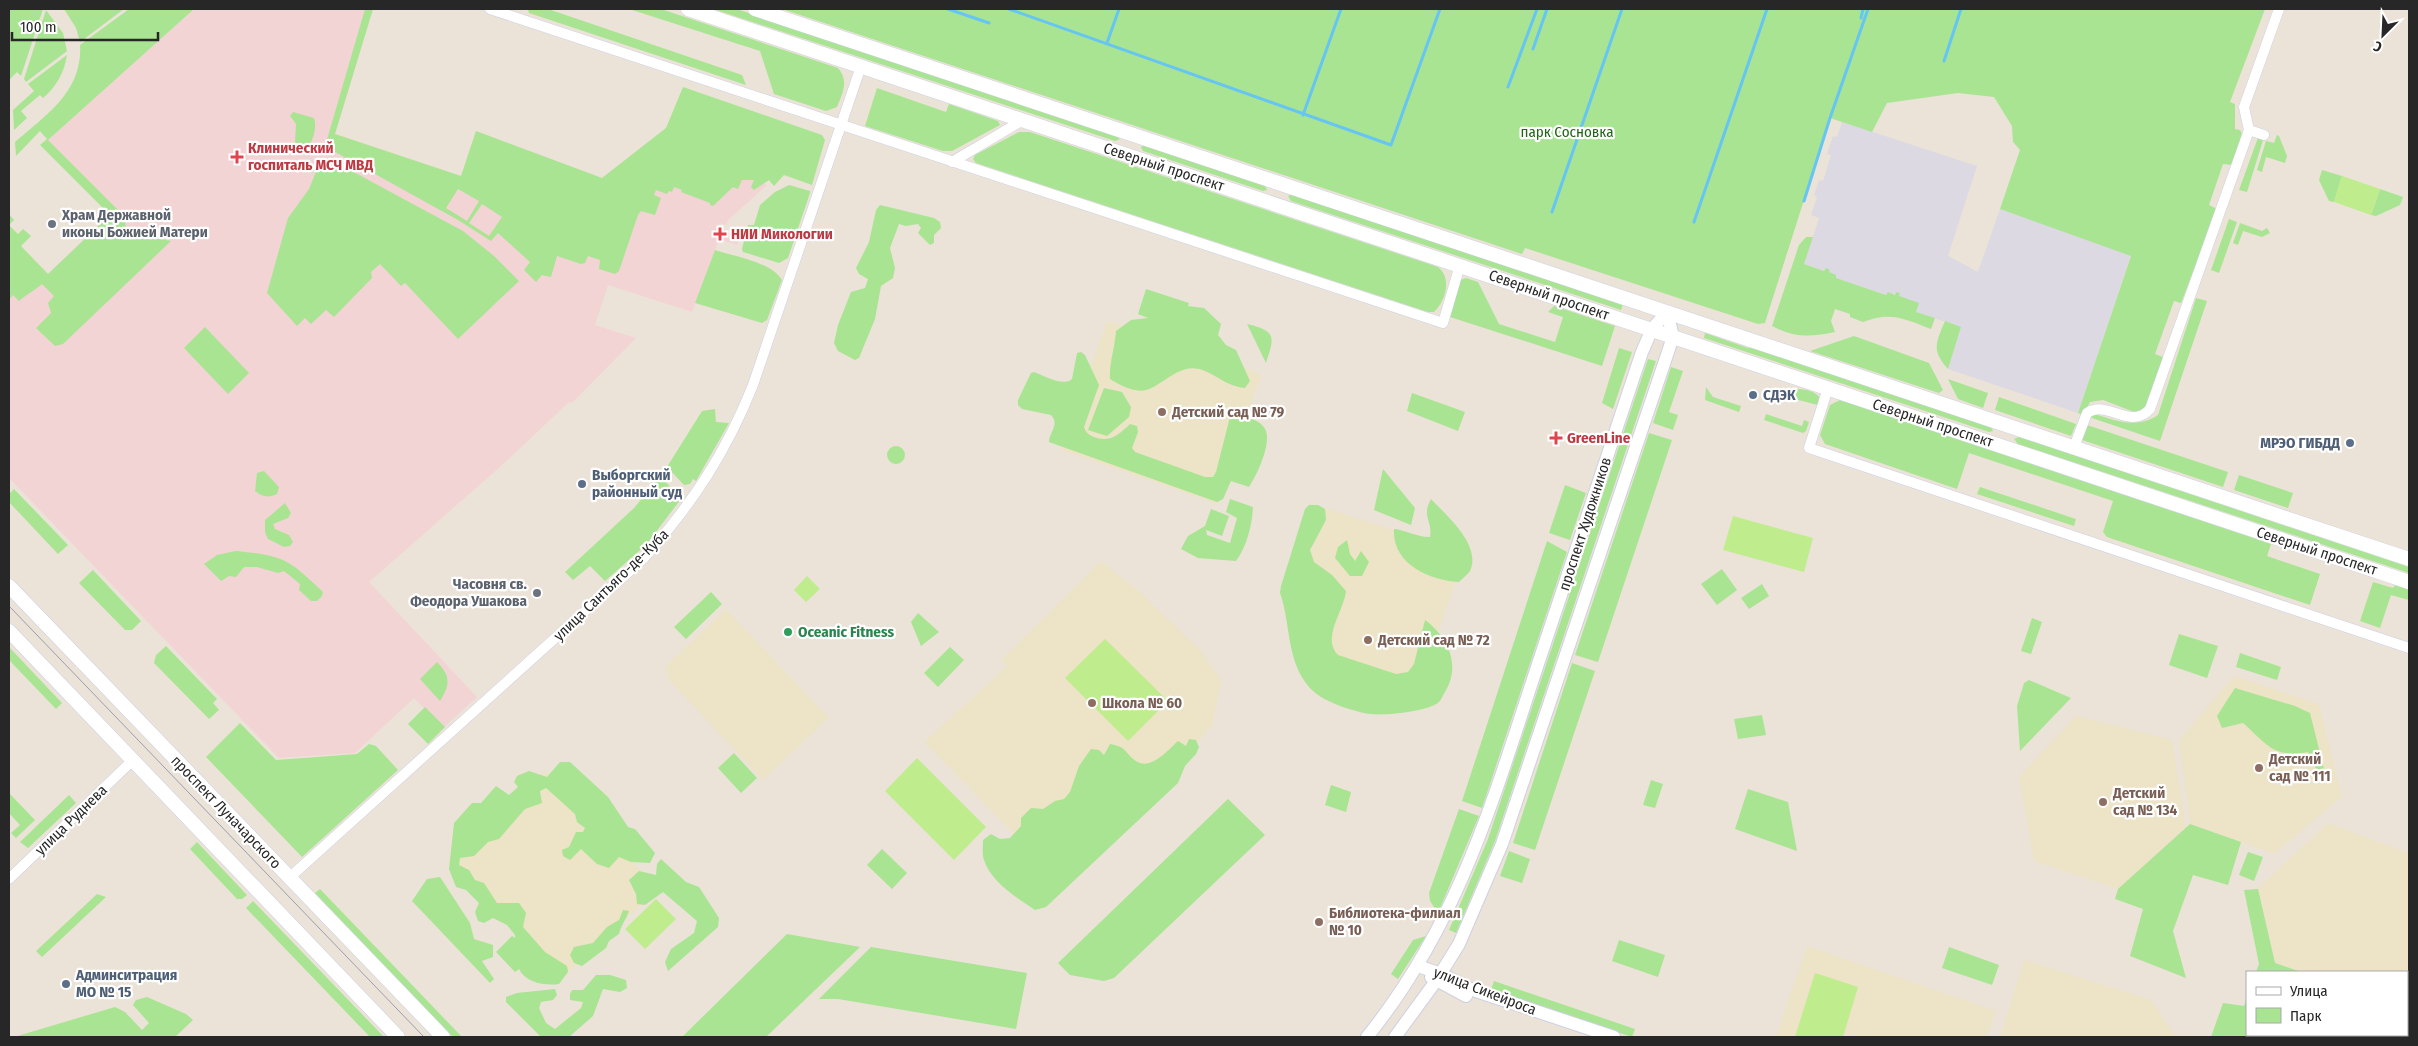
<svg xmlns="http://www.w3.org/2000/svg" width="2418" height="1046" viewBox="0 0 2418 1046" font-family="'Fira Sans Condensed',sans-serif">
	<style>
		.industrial { fill: #dcd9e2 }
		.education { fill: #ede3c6 }
		.medical { fill: #f2d4d4 }
		.green { fill: #a9e492; fill-rule: evenodd }
		.pitch { fill: #bfec8d }
		.lines { fill: none; stroke-linecap: round; stroke-linejoin: round }
		.stream { stroke: #66c5f2; stroke-width: 3 }
		.minor-casing { stroke: #cdd0e1; stroke-width: 11 }
		.tertiary-casing { stroke: #cdd0e1; stroke-width: 14 }
		.secondary-casing { stroke: #cdd0e1; stroke-width: 15 }
		.minor { stroke: #fff; stroke-width: 10 }
		.tertiary { stroke: #fff; stroke-width: 12 }
		.secondary { stroke: #fff; stroke-width: 14 }
		.tram { stroke: #9b9db3; stroke-width: 1 }
		.health-dot { fill: #e0444e; stroke: #fff; stroke-width: 2 }
		.worship-dot { fill: #6b7280; stroke: #fff; stroke-width: 2 }
		.service-dot { fill: #5c6f8a; stroke: #fff; stroke-width: 2 }
		.education-dot { fill: #8d6e63; stroke: #fff; stroke-width: 2 }
		.leisure-dot { fill: #2e9e5b; stroke: #fff; stroke-width: 2 }
		.labels { text-anchor: middle; dominant-baseline: central; stroke-width: 4.5; stroke-linejoin: round; paint-order: stroke }
		.park-label { font-size: 15px; fill: #236517; stroke: #fff }
		.health-label { font-size: 15px; font-weight: bold; fill: #be3a42; stroke: #fff; text-anchor: start }
		.street-label { font-size: 15px; fill: #272727; stroke: #fff }
		.worship-label { font-size: 15px; font-weight: bold; fill: #5b616d; stroke: #fff; text-anchor: start }
		.service-label { font-size: 15px; font-weight: bold; fill: #4e5e75; stroke: #fff; text-anchor: start }
		.education-label { font-size: 15px; font-weight: bold; fill: #785e54; stroke: #fff; text-anchor: start }
		.leisure-label { font-size: 15px; font-weight: bold; fill: #27864d; stroke: #fff; text-anchor: start }
	</style>
	<rect width="100%" height="100%" fill="#ebe3d8"/>
	<!-- industrial -->
	<path class="industrial" d="M1842 122 1977 166 1948 256 1978 272 2000 209 2131 255 2078 413 1948 369 1961 327 1916 312 1899 296V293L1887 295 1835 278 1829 272 1830 270 1825 271 1804 264 1819 218 1811 215 1817 197 1814 195 1819 180 1823 181 1831 155 1827 154 1833 136 1837 137Z"/>
	<!-- education -->
	<path class="education" d="M1107 321 1174 341 1261 374 1218 504 1061 450Z
		M1326 508 1430 542 1456 579 1412 710 1309 678 1292 602Z
		M1101 561 1141 593 1201 651 1221 680 1212 727 1156 782 1065 886 924 742 1007 666 1001 660Z
		M726 609 829 718 763 780 668 679 665 667Z
		M2234 676 2319 704 2342 797 2274 854 2190 824 2179 740Z
		M2076 716 2172 740 2186 827 2118 889 2034 861 2019 777Z
		M545 770 658 889 561 979 451 862Z
		M2328 823 2409 853V977L2407 978V972H2301L2275 963 2258 888Z
		M1807 946 1996 1011 1987 1037H1776Z
		M2024 960 2151 1000 2176 1037H2000Z"/>
	<!-- medical -->
	<path class="medical" d="M194 9H373L335 134 461 176 476 131 602 178 652 139 767 185 728 220 726 225 719 223 718 228 737 235 739 239 737 245 719 239 692 312 608 285 595 325 636 338 572 403 569 402 501 466 369 582 477 697 443 728 414 698 355 753 279 758 9 478V234L48 274 109 215 48 140Z"/>
	<!-- green -->
	<path class="green" d="M9 9H43L21 76 17 72 9 80Z
		M64 9H124L80 42 76 28Z
		M129 9H194L48 140 125 217 126 232 171 241 63 344 55 346 36 328 51 313 48 303 54 296 42 284C35 290 27 294 19 301L13 295 9 300V214L14 220 9 225 18 234 23 229 31 236 21 246 48 274 110 215 40 145 47 139 40 131 16 156 15 142C46 115 83 91 80 45Z
		M365 9H373L335 134 461 176 476 131 602 178 666 128 683 87 822 135 825 140 812 185 784 175 774 186 769 180 754 190 751 187 754 180H742L738 189 733 187 713 206 710 205V203L681 192 682 190 674 187 672 192 669 191 667 194 656 190 654 195 661 198 655 215 641 211 638 215 619 271 615 274 599 269 600 260 588 256 585 263 581 264 557 256 551 277 542 275 536 282 524 270 530 262 498 233 491 241 458 220 328 148 326 143ZM458 189 479 201 467 221 446 208ZM482 204 502 217 489 236 469 223Z
		M528 9H548L742 75 746 85 529 13Z
		M629 9H661L838 68C849 80 843 93 837 107L826 111 774 94 760 51Z
		M713 9H737L1117 136 1120 139 1115 141Z
		M782 9H2265L2230 102 2235 104V129L2240 130 2242 134 2232 165 2223 164 2209 205 2217 209 2181 303 2174 301 2155 354 2163 357C2158 372 2152 408 2137 413L2103 400 2090 402 2083 415 2078 413 2131 256 2000 209 2020 150 2013 142 2012 126 1994 97 1958 93 1887 103 1872 132 1830 118 1769 310 1765 323 1758 324 1525 248 1522 254Z
		M46 10 63 33 67 51 26 82 24 79Z
		M67 55C64 73 57 86 43 98L40 95 21 111 27 118 14 130 13 110 34 91 28 84Z
		M877 88 946 112 949 104 998 121 1000 125 952 151H943L865 126Z
		M293 112 314 118C318 129 311 144 305 153L302 154 295 143 296 124 290 116Z
		M1019 132H1030L1438 267C1452 278 1446 301 1434 312H1428L976 163 973 159 975 155Z
		M2259 135 2264 137 2247 192 2239 190Z
		M2277 135 2279 136 2287 156 2285 163 2266 157 2262 172 2257 170 2266 141 2274 143Z
		M1144 145 1265 186 1267 190 1263 191 1143 151 1141 147Z
		M327 161 335 162 463 231 494 256 519 281 458 339 405 283 401 286 380 264 371 272 372 278 334 317 326 310 311 324 305 318 297 326 267 293 288 218 309 189 320 162Z
		M2322 170 2342 176 2334 202 2329 201 2319 180Z
		M789 185 810 191V193L788 258 779 263 743 252 742 249 748 225H754L760 205 775 192Z
		M2380 189 2403 197 2400 205 2376 216 2371 215Z
		M1293 194 1623 304 1621 310 1291 201 1288 196Z
		M880 205 934 218 940 222 941 228 934 235V243L930 245 918 233 921 228 918 224 906 226 899 224 890 248 895 268 893 278 881 286 875 319 859 358 855 360 838 351 834 343 838 325 851 292 865 288 868 279 859 274 856 268 869 242 876 210Z
		M2229 219 2237 222 2219 273 2211 270Z
		M2240 223 2262 231 2267 228 2270 233 2262 237 2243 231 2238 245 2233 243Z
		M1806 237H1813L1804 264 1824 271 1826 268 1830 270 1829 272 1836 275V278L1886 295 1888 292 1895 295 1896 292 1900 293 1899 296 1919 303 1916 312 1935 318 1931 329C1905 319 1891 311 1863 322L1850 317V314L1835 309 1831 321 1835 332C1811 337 1794 338 1772 326L1799 245Z
		M715 250C735 257 770 261 782 280L767 320 762 323 695 303Z
		M1466 278 1478 282 1499 324 1555 342 1563 317 1548 312 1554 306 1615 326 1602 366 1450 317 1458 281Z
		M1146 289 1189 303 1188 306 1204 308 1221 324 1218 335 1226 345 1236 350 1250 381 1245 388C1225 386 1215 373 1199 369 1178 364 1162 386 1146 390 1134 393 1120 385 1110 379 1109 363 1115 348 1116 331L1131 320 1148 318 1138 314Z
		M2196 298 2207 301 2160 441 2089 417 2094 414C2117 421 2137 429 2158 415Z
		M1945 321 1961 327 1948 369C1931 350 1936 343 1945 321Z
		M1247 324C1276 331 1275 336 1266 363Z
		M205 327 249 373 228 394 184 348Z
		M1705 333 1748 348H1758L1991 427 1993 431 1989 432 1704 338Z
		M1854 336 1929 363 1943 390 1939 393 1810 351Z
		M1619 348 1632 352 1613 409 1602 403Z
		M1081 352 1085 355 1099 385 1084 427C1086 437 1102 441 1111 438 1117 436 1125 429 1130 424L1137 426 1138 432 1132 448 1135 452 1205 477H1213L1216 472 1230 417 1235 413C1244 416 1257 419 1263 426 1275 438 1257 475 1249 487L1231 481 1223 499 1217 502 1049 442C1049 433 1060 424 1051 415L1022 409 1018 405V400L1031 373 1034 372C1045 376 1063 387 1072 379L1077 353Z
		M1648 359 1656 361 1495 841 1456 933 1449 930 1488 839Z
		M1671 367 1683 371 1669 412 1678 415 1673 430 1653 423Z
		M1948 379 1988 393 1983 408 1958 399Z
		M1706 387 1713 397 1741 406 1739 412 1705 400Z
		M1104 388 1122 392 1131 407 1129 417 1107 436 1088 430Z
		M1786 388C1797 389 1813 388 1820 398L1818 405 1783 396Z
		M1412 393 1465 412 1458 431 1407 411Z
		M1999 397 2076 424 2071 436 1995 410Z
		M1840 400 2271 544 2267 556 2320 574 2310 605 2107 537 2103 532 2113 501 1969 453 1957 489 1825 444 1820 435 1830 405Z
		M715 409 716 422 729 423 696 481 693 479 690 484 684 485 667 467 702 411Z
		M1766 414 1802 426 1804 420 1809 422 1806 431 1803 433 1764 420Z
		M2087 425 2228 472 2223 487 2082 440Z
		M1649 433 1672 440 1598 662 1575 655Z
		M2019 437 2409 567V573L2018 444 2014 439Z
		M887 455a9 9 0 1 1 18 0a9 9 0 1 1-18 0Z
		M1383 469 1415 508 1411 525 1374 510Z
		M264 471 279 487 277 494C269 498 262 497 255 491L257 473Z
		M2239 475 2293 493 2288 508 2234 490Z
		M660 477 679 495 681 499 646 545 605 581 590 566 573 580 565 572 634 508Z
		M1565 485 1586 493 1570 540 1549 533Z
		M1980 487 2076 519 2074 526 1977 494Z
		M14 489 68 545 58 554 9 502V494Z
		M1230 499 1253 507C1252 525 1247 546 1236 561L1198 558 1181 549 1188 536 1205 526 1211 509 1229 516 1222 536 1206 530 1207 535 1230 543 1237 518 1226 512Z
		M1431 499C1446 515 1482 545 1470 571 1468 574 1462 579 1459 582 1429 580 1392 564 1394 529 1405 530 1421 538 1430 537 1433 521 1421 517 1431 499Z
		M285 503 291 513 288 518 273 524 275 529 289 535 293 542 290 546 284 547 268 539 265 532V520Z
		M1309 505H1318L1325 509 1326 520 1310 550 1314 562 1332 575 1346 591C1344 611 1321 638 1338 655L1396 674 1408 672 1414 664 1425 620C1449 638 1461 666 1445 692 1443 695 1441 700 1439 702 1428 712 1378 717 1364 713 1347 709 1321 701 1309 687 1286 660 1291 624 1280 593L1281 586 1305 509Z
		M1347 540 1350 554 1355 561 1361 551 1369 562 1362 576H1350L1335 558 1338 547Z
		M1547 541 1567 552 1482 808 1462 801Z
		M236 551C285 556 288 559 323 592L322 596 317 601H311L299 590 300 584 284 571 278 573 257 567H244L236 577 229 576 221 581 204 564 217 555Z
		M1722 569 1737 590 1717 605 1701 584Z
		M93 570 141 621 132 630H125L79 583Z
		M2373 582 2393 588 2395 585 2409 590V600L2391 595 2380 628 2360 621Z
		M1762 584 1769 596 1749 609 1741 598Z
		M711 592 722 604 686 639 674 627Z
		M918 613 939 632 921 646 911 622Z
		M2032 618 2042 622 2031 654 2021 651Z
		M2179 634 2218 646 2207 678 2169 665Z
		M166 646 217 699 213 703 219 710 209 719 154 663 156 655Z
		M9 647 62 703 56 709 9 660Z
		M950 647 964 660 938 687 924 673Z
		M2240 653 2281 667 2277 680 2236 667Z
		M437 662C451 676 450 685 440 701L420 679Z
		M1572 663 1595 671 1535 850 1513 843Z
		M2029 680 2071 698 2020 751 2017 706 2024 683Z
		M2235 688 2295 706 2310 713 2325 773 2317 771 2308 752C2273 758 2268 745 2243 723L2222 728 2217 716Z
		M425 707 445 727 428 744 408 724Z
		M1762 715 1766 735 1738 739 1734 719Z
		M240 723 276 760 357 754 369 744 376 746 398 770 302 857 206 757Z
		M1189 739 1196 740 1199 747 1196 754 1185 766 1178 783 1046 907 1035 910C1017 898 991 882 984 860 982 855 983 846 983 840L991 834 1000 839 1010 838 1021 826V818L1031 808 1043 809 1055 801 1064 799 1070 792 1079 766 1091 749 1099 750 1104 755 1110 744C1125 747 1123 749 1132 758 1148 774 1166 752 1178 741L1186 746Z
		M734 753 757 778 741 793 718 768Z
		M560 762H570L608 797 628 827 635 829 655 853 650 863 631 862 619 857 609 868 597 864 581 849 570 860 563 856 562 850 569 847 576 832H583L585 828 577 822 575 814 546 788 540 791 542 803 525 809 499 839 488 842 474 856 460 858 459 865 469 870 475 880 484 883 497 903H519L526 913 523 927 545 952 567 966 568 972 559 984C545 986 526 983 519 969L515 972 496 952 512 936 515 938V935L507 925 493 918 484 923 478 921 475 912 479 903 466 890 456 887 449 869 454 823 472 803H481L496 786 509 795 518 787 514 782 517 776 529 771 547 777Z
		M1651 780 1663 784 1655 808 1643 805Z
		M1331 785 1351 792 1346 812 1325 805Z
		M1748 789 1788 802 1797 851 1735 829Z
		M9 793 35 820 16 838 11 833 20 825 9 813Z
		M69 795 76 803 28 848 20 842Z
		M1228 799 1265 835 1114 978 1104 981 1070 975 1058 963Z
		M1459 809 1479 816 1438 913 1430 901 1429 893Z
		M2190 824 2241 842 2228 885 2193 875 2173 931 2186 978 2130 956 2143 909 2115 899 2118 889Z
		M197 842 247 895 242 899H237L190 849Z
		M882 849 907 873 892 889 867 865Z
		M1509 851 1530 859 1522 883 1500 876Z
		M2248 852 2263 857 2254 881 2239 875Z
		M661 859 686 882 699 887 719 918 718 927 668 971 665 962 671 949 694 933 697 921 663 892 645 905 637 904 636 894 629 880 639 871 656 875 657 864Z
		M440 877 470 923 474 939 493 945V957L482 961 494 979 490 983 412 901 427 879Z
		M320 889 462 1037H453L315 893Z
		M2258 889 2275 963 2301 972H2256L2259 964 2244 890Z
		M97 894 106 897 42 957 36 951Z
		M253 901 384 1037H370L246 908Z
		M623 910 629 911C626 920 621 925 619 934L609 941 606 948 582 966 574 963 570 955 574 947 593 943 607 927 619 920Z
		M787 934 860 947 766 1037H682Z
		M1426 936 1398 979 1391 974 1413 940Z
		M1619 940 1665 955 1658 977 1612 961Z
		M871 947 1027 973 1016 1029 838 999H819Z
		M1949 947 1999 965 1992 985 1942 968Z
		M596 975H610L626 980 627 988 620 992 603 989 593 1016 569 1037H541L506 1002V997L517 993 555 989 557 995 553 1000 541 1002 539 1008 546 1023 555 1029 581 1008 583 1002 570 1000V994L572 990H583Z
		M1494 981 1635 1029 1632 1037 1491 990Z
		M147 997 186 1014 193 1020 175 1037H14L115 1007 125 1012 142 1030 149 1023 133 1005 136 1000Z
		M2247 998V1035H2259L2252 1037H2211L2223 1003 2244 1006Z"/>
	<!-- pitch -->
	<path class="pitch" d="M2342 176 2380 189 2371 215 2334 202Z
		M1733 516 1813 538 1804 572 1723 550Z
		M807 576 820 589 806 602 794 590Z
		M1105 639 1168 701 1128 741 1065 678Z
		M917 758 986 827 954 860 885 791Z
		M656 899 676 919 645 949 625 929Z
		M1815 973 1858 987 1843 1037H1795Z"/>
	<g class="lines">
		<!-- stream -->
		<path class="stream" d="M948 9 989 23
			M1009 9 1391 145 1440 9
			M1861 18 1863 9
			M1107 43 1119 9
			M1533 49 1547 9
			M1944 61 1961 9
			M1508 87 1537 9
			M1303 115 1341 9
			M1804 201 1830 118 1868 9
			M1552 212 1622 9
			M1694 222 1767 9"/>
		<!-- minor casing -->
		<g class="minor-casing">
			<path id="minor" d="M490 9 1443 323 1460 265
				M2264 135 2249 130 2244 107 2279 9
				M952 162 1023 120
				M1828 388 1809 448 2409 648
				M2074 447 2087 413C2107 399 2131 431 2150 409L2249 130
				M289 878 644 558C692 504 726 453 753 385L861 66
				M9 879 133 760"/>
		</g>
		<!-- tertiary casing -->
		<g class="tertiary-casing">
			<path id="tertiary" d="M1418 966 1441 974 1473 990 1614 1037
				M1431 977 1466 996
				M1367 1037C1457 926 1492 804 1536 670 1571 564 1607 458 1642 352L1652 329 1667 312
				M1395 1037 1436 981 1459 944 1502 844 1673 337 1667 312"/>
		</g>
		<!-- secondary casing -->
		<g class="secondary-casing">
			<path id="secondary" d="M688 9 2409 582
				M755 9 2409 559
				M9 586 443 1037
				M9 631 398 1037"/>
		</g>
		<!-- minor -->
		<use href="#minor" class="minor"/>
		<!-- tertiary -->
		<use href="#tertiary" class="tertiary"/>
		<!-- secondary -->
		<use href="#secondary" class="secondary"/>
		<!-- tram -->
		<path class="tram" d="M9 606 424 1037"/>
	</g>
	<!-- markers -->
	<g class="health-dot">
		<path d="M234.5 149.5h5v5h5v5h-5v5h-5v-5h-5v-5h5z"/>
		<path d="M717.5 226.5h5v5h5v5h-5v5h-5v-5h-5v-5h5z"/>
		<path d="M1553.5 430.5h5v5h5v5h-5v5h-5v-5h-5v-5h5z"/>
	</g>
	<g class="worship-dot">
		<circle cx="52" cy="224" r="5"/>
		<circle cx="537" cy="593" r="5"/>
	</g>
	<g class="service-dot">
		<circle cx="1753" cy="395" r="5"/>
		<circle cx="2350" cy="443" r="5"/>
		<circle cx="582" cy="484" r="5"/>
		<circle cx="66" cy="984" r="5"/>
	</g>
	<g class="education-dot">
		<circle cx="1162" cy="412" r="5"/>
		<circle cx="1368" cy="640" r="5"/>
		<circle cx="1092" cy="703" r="5"/>
		<circle cx="2259" cy="768" r="5"/>
		<circle cx="2103" cy="802" r="5"/>
		<circle cx="1319" cy="922" r="5"/>
	</g>
	<circle class="leisure-dot" cx="788" cy="632" r="5"/>
	<g class="labels">
		<!-- park labels -->
		<g class="park-label">
			<text x="1567" y="132">парк Сосновка</text>
		</g>
		<!-- health labels -->
		<g class="health-label">
			<text x="248" y="148">Клинический<tspan x="248" dy="17">госпиталь МСЧ МВД</tspan></text>
			<text x="731" y="234">НИИ Микологии</text>
			<text x="1567" y="438">GreenLine</text>
		</g>
		<!-- street labels -->
		<g class="street-label">
			<text transform="translate(1164 167) rotate(18)">Северный проспект</text>
			<text transform="translate(1549 295) rotate(19)">Северный проспект</text>
			<text transform="translate(1933 423) rotate(18)">Северный проспект</text>
			<text transform="translate(1585 524) rotate(-72)">проспект Художников</text>
			<text transform="translate(2317 551) rotate(18)">Северный проспект</text>
			<text transform="translate(611 585) rotate(-44)">улица Сантьяго-де-Куба</text>
			<text transform="translate(226 812) rotate(46)">проспект Луначарского</text>
			<text transform="translate(71 820) rotate(-44)">улица Руднева</text>
			<text transform="translate(1485 991) rotate(21)">улица Сикейроса</text>
		</g>
		<!-- worship labels -->
		<g class="worship-label">
			<text x="62" y="215">Храм Державной<tspan x="62" dy="17">иконы Божией Матери</tspan></text>
			<text x="527" y="584" text-anchor="end">Часовня св.<tspan x="527" dy="17">Феодора Ушакова</tspan></text>
		</g>
		<!-- service labels -->
		<g class="service-label">
			<text x="1763" y="395">СДЭК</text>
			<text x="2340" y="443" text-anchor="end">МРЭО ГИБДД</text>
			<text x="592" y="475">Выборгский<tspan x="592" dy="17">районный суд</tspan></text>
			<text x="76" y="975">Админситрация<tspan x="76" dy="17">МО № 15</tspan></text>
		</g>
		<!-- education labels -->
		<g class="education-label">
			<text x="1172" y="412">Детский сад № 79</text>
			<text x="1378" y="640">Детский сад № 72</text>
			<text x="1102" y="703">Школа № 60</text>
			<text x="2269" y="759">Детский<tspan x="2269" dy="17">сад № 111</tspan></text>
			<text x="2113" y="793">Детский<tspan x="2113" dy="17">сад № 134</tspan></text>
			<text x="1329" y="913">Библиотека-филиал<tspan x="1329" dy="17">№ 10</tspan></text>
		</g>
		<!-- leisure labels -->
		<g class="leisure-label">
			<text x="798" y="632">Oceanic Fitness</text>
		</g>
	</g>
	<!-- border -->
	<rect width="2418" height="1046" fill="none" stroke="#272727" stroke-width="20"/>
	<!-- legend -->
	<rect x="2246" y="971" width="162" height="65" fill="#ffffff" stroke="#a9a9a9"/>
	<rect x="2256" y="987" width="25" height="8" fill="#ffffff" stroke="#a9a9a9"/>
	<text x="2290" y="996" font-size="15" fill="#272727">Улица</text>
	<rect x="2256" y="1008" width="25" height="15" fill="#a9e492" stroke="#a9a9a9"/>
	<text x="2290" y="1021" font-size="15" fill="#272727">Парк</text>
	<!-- north arrow -->
	<g transform="translate(2383 35) rotate(204)" stroke="#ffffff" stroke-width="4" paint-order="stroke">
	<path d="M0-4L9 19L0 12L-9 19Z" fill="#272727"/>
	<text y="-8" font-size="14" font-weight="bold" text-anchor="middle" fill="#272727">С</text>
	</g>
	<!-- scale -->
	<path d="M12 32v8h146v-8" fill="none" stroke="#272727" stroke-width="2.5"/>
	<text x="20" y="32" font-size="15" fill="#272727" stroke="#ffffff" stroke-width="4" paint-order="stroke">100 m</text>
</svg>
